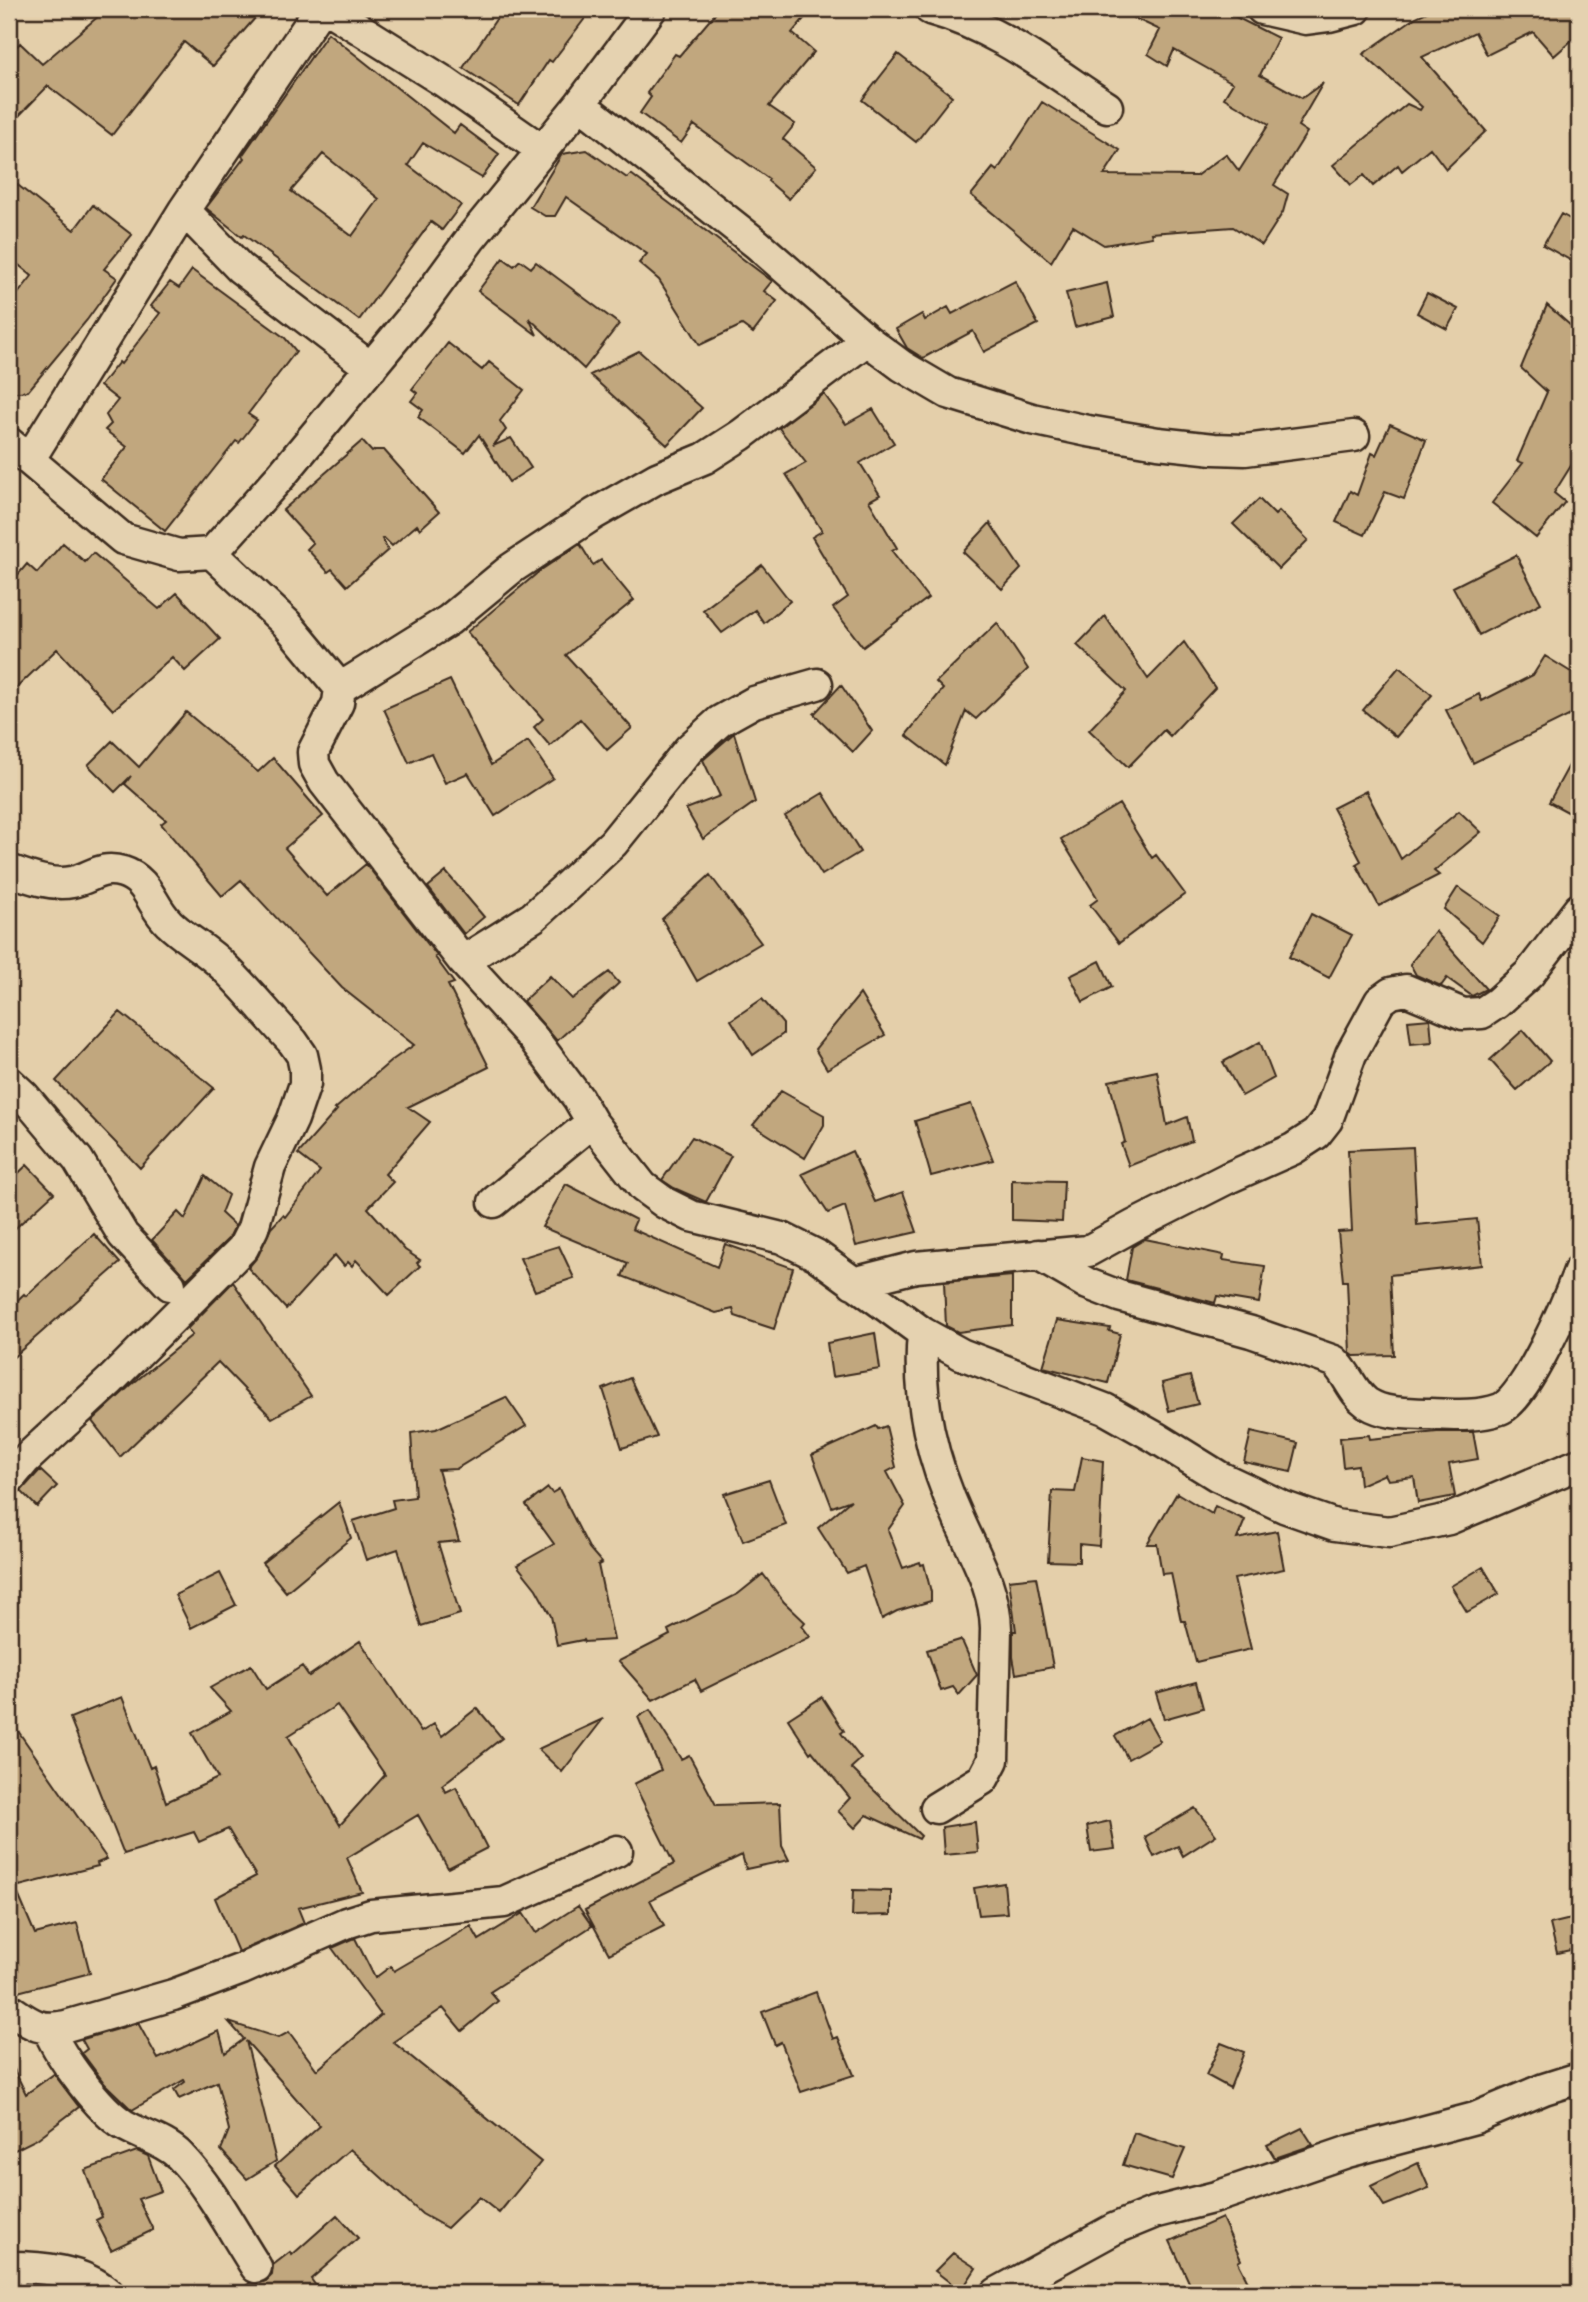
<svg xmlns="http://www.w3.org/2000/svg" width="1588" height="2302" viewBox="0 0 1588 2302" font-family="Mynerve,sans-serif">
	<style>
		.building { fill: #c1a77e; stroke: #3b2a1e; stroke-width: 2; fill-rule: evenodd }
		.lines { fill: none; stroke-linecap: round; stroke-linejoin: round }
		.service-casing { stroke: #3b2a1e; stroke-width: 19 }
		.minor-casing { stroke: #3b2a1e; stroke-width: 35 }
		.service { stroke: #e5d2b0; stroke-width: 14 }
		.minor { stroke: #e5d2b0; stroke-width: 30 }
	</style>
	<rect width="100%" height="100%" fill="#e4cfaa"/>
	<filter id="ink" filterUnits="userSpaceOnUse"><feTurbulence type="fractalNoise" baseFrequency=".0143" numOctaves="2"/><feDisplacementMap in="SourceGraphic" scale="14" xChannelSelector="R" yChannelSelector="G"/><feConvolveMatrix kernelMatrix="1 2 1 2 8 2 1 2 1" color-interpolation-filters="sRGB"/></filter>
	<g filter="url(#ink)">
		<!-- building -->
		<path class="building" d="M107 9H263L213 66 184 42 112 135 48 86 9 126V54L20 43 42 64Z
			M503 9H592L552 62 549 60 519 105 463 68Z
			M719 9H812L792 33 814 52 769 106 795 124 783 139 816 167 789 199 768 181 769 179 694 125 681 143 640 113 651 97 647 93 675 54 679 56Z
			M1115 9H1220L1278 38 1260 75 1302 98 1323 83 1298 126 1307 132 1274 185 1288 194 1283 212 1262 245 1233 227 1151 233 1152 237 1104 245 1073 226 1051 262 971 195 993 168 997 171 1042 102 1120 150 1104 175 1196 176 1226 154 1239 171 1269 124 1224 98 1233 83 1174 50 1167 66 1148 54 1160 30Z
			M1433 9H1579V34L1554 56 1533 32 1487 55 1475 32 1422 57 1486 131 1446 169 1430 148 1402 171 1398 165 1373 186 1364 175 1351 185 1333 165 1407 104 1420 110 1422 107 1363 54 1416 17Z
			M328 33 454 133 460 125 499 154 482 178 423 143 408 165 461 205 442 230 431 222 359 320 244 235 242 237 206 208 244 158 242 156ZM323 154 379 199 352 236 291 191Z
			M898 54 952 96 916 142 862 100Z
			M587 150 627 178 631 174 772 281 764 291 777 301 753 333 742 325 700 345 659 280 639 263 647 254 566 197 555 216H545L530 207 562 154Z
			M9 178 74 230 93 205 132 235 104 269 117 278 87 320 28 391 9 393V305L32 276 9 257Z
			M1561 214 1579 224V265L1543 245Z
			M503 258 514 266 520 260 531 268 536 262 619 324 584 369 529 318 537 335 478 291Z
			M192 270 285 338 296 351 248 414 257 420 239 443 236 441 165 531 101 479 127 447 105 430 111 424 106 415 118 400 100 386 119 362 121 364 160 313 151 306 170 282 179 288Z
			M1015 281 1038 324 984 352 973 331 923 358 907 348 896 329 922 314 925 320 948 307 952 314Z
			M1107 283 1114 317 1075 327 1066 293Z
			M1427 293 1458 309 1447 329 1417 313Z
			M1547 305 1579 333V453L1554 493 1565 502 1536 538 1492 503 1523 463 1517 461 1547 392 1521 368Z
			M448 343 482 370 489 362 524 390 500 421 506 430 493 446 511 438 531 468 509 482 479 435 465 453 418 417 423 410 411 401 417 393 412 389Z
			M639 351 702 408 667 445 590 375Z
			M824 394 846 424 873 409 894 443 860 463 880 495 869 501 897 548 892 551 928 598 863 647 833 608 848 597 812 537 822 531 786 474 806 463 779 428Z
			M1390 424 1426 440 1404 499 1385 492 1365 535 1336 522 1350 491 1357 495 1372 453 1376 455Z
			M362 441 372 452 375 450H384L439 512 420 529 417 525 392 546 384 538 382 539 388 550 347 586 332 569 328 572 307 549 313 543 283 510Z
			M1259 499 1275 515 1279 511 1308 540 1279 569 1233 524Z
			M990 523 1021 569 1002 589 963 552Z
			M63 543 85 562 93 553 159 609 177 593 220 639 185 671 172 657 113 710 57 649 9 695V585L27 564 37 573Z
			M580 544 593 565 601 560 634 600 566 655 632 728 607 750 580 719 550 746 534 727 543 719 467 632 541 570Z
			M1516 555 1541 603 1479 635 1453 587Z
			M762 565 790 601 764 623 755 610 722 633 703 610Z
			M1105 616 1148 679 1184 642 1215 688 1170 736 1164 730 1128 767 1089 730 1126 691 1077 645Z
			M997 623 1028 669 976 719 966 711 945 765 906 735 943 689 936 682Z
			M1545 656 1579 677V711L1473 763 1446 710 1479 694 1482 701 1533 675Z
			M1399 667 1432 695 1396 737 1363 710Z
			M450 680 491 765 528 741 553 778 495 816 468 773 445 783 431 753 409 763 384 709Z
			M841 685 872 731 853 752 814 714Z
			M186 712 258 772 273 758 323 816 285 848 327 896 366 864 437 956 435 957 454 983 448 985 489 1067 408 1107 430 1122 385 1174 393 1182 368 1208 405 1250 420 1260 417 1263 420 1266 389 1295 356 1260 352 1266 348 1262 344 1266 335 1255 286 1309 248 1268 258 1256 271 1228 283 1215 285 1217 320 1171 298 1154 337 1110 335 1109 391 1061 414 1045 342 988 241 880 222 896 161 824 166 820 125 784 131 776 115 792 88 765 112 741 139 767Z
			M734 733 755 802 703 839 686 809 720 796 703 760Z
			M1579 747V818L1549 802Z
			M1366 791 1401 859 1459 811 1481 832 1434 871 1439 875 1379 906 1356 864 1361 861 1333 808Z
			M823 793 860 852 822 875 785 816Z
			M1119 804 1152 858 1156 855 1185 894 1119 943 1090 905 1098 899 1061 839Z
			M446 872 484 917 464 934 428 887Z
			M710 875 761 943 697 981 662 919Z
			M1458 887 1500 916 1482 942 1444 909Z
			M1311 914 1352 935 1329 978 1289 957Z
			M1435 931 1486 989 1472 996 1447 978 1441 986 1416 975 1410 964Z
			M1100 961 1112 987 1083 1002 1070 976Z
			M609 972 619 983 557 1041 523 1001 550 976 572 999Z
			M860 994 885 1035 827 1069 815 1049Z
			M762 999 783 1024V1034L753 1055 731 1020Z
			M120 1012 214 1088 140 1168 56 1081Z
			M1430 1019 1432 1042 1411 1044 1408 1021Z
			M1523 1030 1550 1061 1517 1090 1490 1060Z
			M1260 1042 1274 1078 1242 1096 1223 1062Z
			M1157 1071 1167 1125 1187 1117 1192 1141 1129 1166 1121 1144 1125 1142 1109 1081Z
			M781 1091 824 1115V1125L805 1158 753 1125Z
			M971 1104 993 1160 931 1176 915 1121Z
			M692 1137 731 1156 706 1202 674 1188 662 1180Z
			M1413 1147 1417 1225 1477 1219 1482 1265 1390 1275 1394 1355 1354 1356 1350 1353 1347 1281H1343L1338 1232 1352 1231 1348 1150Z
			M852 1151 875 1202 903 1192 917 1232 856 1246 845 1206 828 1213 802 1174Z
			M27 1165 54 1193 9 1234V1182Z
			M205 1176 228 1195 221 1213 235 1226 229 1238 187 1279 152 1240 178 1212 185 1219Z
			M1012 1180 1064 1181 1062 1222 1012 1220Z
			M566 1184 636 1220 632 1229 717 1267 725 1244 793 1268 774 1329 735 1316 733 1309 716 1313 622 1276 628 1263 542 1227Z
			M94 1234 120 1263 9 1361V1308L24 1294 26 1296Z
			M1145 1239 1224 1255 1223 1260 1265 1266 1259 1303 1217 1296 1215 1303 1126 1280 1132 1247Z
			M559 1246 574 1278 535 1291 520 1258Z
			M1012 1276V1325L958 1332 946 1326 944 1282Z
			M233 1282 311 1396 272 1418 218 1362 120 1457 92 1421 131 1385 192 1335 187 1329Z
			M1057 1320 1110 1328 1109 1331 1120 1334 1108 1383 1043 1367Z
			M875 1333 880 1369 832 1377 827 1343Z
			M1190 1376 1198 1404 1169 1411 1162 1383Z
			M630 1378 657 1437 622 1448 603 1389Z
			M506 1397 526 1426 456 1469 438 1470 459 1541 438 1543 460 1614 421 1626 398 1549 366 1560 353 1521 394 1508 392 1500 415 1497 411 1433 436 1429Z
			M876 1426 878 1429 886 1426 896 1467 887 1472 905 1506 888 1530 903 1568 920 1562 921 1565 924 1564 931 1592V1601L897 1611 882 1619 864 1566 847 1573 818 1528 851 1500 832 1507 812 1455Z
			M1251 1432 1298 1443 1291 1472 1244 1462Z
			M1437 1432H1473L1478 1459 1449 1464 1455 1496 1418 1503 1414 1477 1388 1480 1385 1474 1360 1485 1358 1465 1343 1467 1340 1438 1369 1435 1370 1439Z
			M1082 1457 1103 1461 1099 1546 1079 1544V1562L1048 1561 1052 1491 1075 1492Z
			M40 1470 57 1486 37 1507 21 1491Z
			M769 1480 786 1525 743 1541 724 1494Z
			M548 1488 552 1493 559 1489 589 1548 602 1563 598 1565 614 1640 584 1642 583 1640 557 1645 551 1616 536 1589 517 1565 554 1544 526 1505Z
			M1177 1493 1212 1514 1215 1506 1245 1520 1237 1539 1277 1531 1284 1569 1234 1579 1251 1649 1196 1662 1185 1621H1181L1171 1573 1162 1574 1157 1544H1147Z
			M339 1502 351 1538 286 1592 262 1563Z
			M1483 1567 1499 1594 1467 1612 1451 1586Z
			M220 1573 236 1605 191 1628 175 1595Z
			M763 1574 784 1602 805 1622 802 1626 810 1637 701 1691 695 1679 653 1700 619 1661 670 1635 668 1630 738 1594Z
			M1036 1577 1053 1667 1016 1674 1013 1657V1631H1016L1009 1580Z
			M960 1640 963 1643 977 1675 959 1695 953 1687 941 1691 927 1650Z
			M360 1641 421 1732 434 1724 442 1736 477 1708 502 1738 442 1785 446 1792 456 1787 487 1848 448 1868 418 1815 347 1858 362 1892 298 1908 304 1923 238 1952 215 1898 256 1876 228 1829 199 1842 194 1832 124 1854 70 1718 122 1697 150 1768 154 1766 166 1802 218 1778 192 1733 231 1711 210 1688 251 1665 266 1689 302 1666 309 1676ZM337 1705 385 1775 340 1825 288 1736Z
			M1196 1682 1203 1708 1164 1719 1156 1693Z
			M822 1697 844 1731 841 1733 861 1759 851 1768 921 1836 919 1839 867 1815 855 1828 838 1811 850 1798 812 1751 810 1753 788 1719Z
			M650 1710 681 1759 689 1755 716 1805 780 1803 782 1846 789 1860 746 1869 742 1855 650 1900 664 1926 609 1954 585 1910 674 1864 634 1784 661 1770 638 1717Z
			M9 1718 107 1859 97 1863 98 1866 19 1886 9 1846Z
			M1147 1718 1160 1741 1128 1759 1115 1736Z
			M603 1719 562 1772 538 1749Z
			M1195 1808 1216 1835 1183 1856 1178 1846 1154 1857 1145 1837Z
			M1110 1821 1115 1849 1091 1852 1087 1826Z
			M975 1822 978 1852 944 1855 942 1827Z
			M9 1873 35 1934 77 1923 90 1973 14 1993 9 1992Z
			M1004 1883 1007 1913 979 1915 974 1888Z
			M853 1890 891 1891V1915L852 1916Z
			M578 1906 592 1926 490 1992 498 2001 462 2031 443 2008 393 2042 541 2162 499 2213 479 2197 447 2228 422 2214 350 2149 299 2194 275 2166 320 2126 246 2041 276 2161 247 2179 221 2150 229 2130 217 2082 179 2099 174 2090 185 2082 184 2080 132 2110 105 2084 82 2053 87 2049 82 2040 83 2039 138 2023 158 2059 219 2031 225 2053 244 2039 229 2022 278 2038 289 2032 317 2070 381 2015 332 1948 355 1938 375 1978 391 1966 394 1971 471 1926 479 1940 523 1913 536 1933Z
			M1579 1917V1948L1557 1953 1550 1924Z
			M816 1992 833 2039 838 2037 854 2075 801 2092 781 2042 775 2045 762 2012Z
			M1221 2043 1244 2052 1230 2088 1206 2075Z
			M9 2059 26 2094 54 2074 79 2107 37 2139 9 2153Z
			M1302 2128 1313 2145 1275 2158 1267 2145Z
			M1134 2133 1185 2149 1172 2179 1123 2165Z
			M137 2151 148 2156 161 2191 138 2199 153 2230 111 2250 96 2220 102 2217 85 2170Z
			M1418 2163 1429 2188 1384 2206 1371 2186Z
			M337 2215 358 2238 311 2279 321 2293H236L250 2283 257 2284 266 2281 272 2275 273 2265 290 2252 292 2255Z
			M1222 2218 1241 2260 1238 2262 1254 2293H1194L1170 2241Z
			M953 2253 976 2268 961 2291 935 2271Z"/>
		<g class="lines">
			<!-- service casing -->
			<g class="service-casing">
				<path id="service" d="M12 2293 24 2267"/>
			</g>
			<!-- minor casing -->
			<g class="minor-casing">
				<path id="minor" d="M328 9 443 81 542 150
					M930 9C996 27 1050 70 1107 107
					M1262 9 1306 19 1329 16 1356 9
					M580 104 757 244 867 340 902 366 948 393 1032 419 1088 431 1158 443 1214 449 1245 450 1354 436
					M184 210 240 268 371 368
					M9 443 123 539 179 555 212 553 280 477 419 309 471 238 580 104 651 9
					M29 460 184 210 320 9
					M212 553 287 624 340 688 338 703 313 752 314 764 324 782 463 961 533 1038 578 1098 592 1122 643 1187 665 1203 691 1216 782 1238 816 1255 923 1333 961 1354 1105 1409 1155 1437 1218 1476 1284 1507 1335 1525 1389 1532 1449 1519 1579 1464
					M340 688 449 620 512 568 594 514 657 478 705 458 741 435 867 340
					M9 870C28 877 51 886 72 882 92 878 100 865 123 872 149 880 151 906 169 923 185 939 206 949 223 966 248 990 269 1017 293 1042L302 1055 305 1069V1084L293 1119 270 1167 253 1228 243 1248 111 1380 25 1460 9 1479
					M463 961 533 917 564 889 613 843 689 749 720 721 754 702 817 684
					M9 1082 24 1096 78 1160 123 1235 170 1285
					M494 1202 592 1122
					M1038 1255 1088 1284 1119 1296 1251 1332 1334 1361C1348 1374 1352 1392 1367 1403 1386 1415 1409 1413 1430 1414 1452 1415 1479 1417 1500 1409 1526 1400 1569 1298 1579 1271
					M853 1283 916 1267 1088 1251 1135 1225 1228 1178 1293 1149 1316 1134 1327 1120 1351 1054 1380 1001 1391 993 1406 990 1463 1014 1482 1013 1497 1003 1529 974 1579 909
					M923 1333C917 1401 932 1461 960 1522 976 1558 995 1589 996 1629L993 1760 983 1779 936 1808
					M9 2009C30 2023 39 2032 66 2026L173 1995 242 1969 346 1923 371 1915 504 1902 617 1851
					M49 2030C60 2057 99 2110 124 2125 143 2136 165 2141 180 2156 211 2188 232 2230 256 2267
					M9 2267C42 2267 82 2270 108 2293
					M997 2293 1114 2229 1153 2213 1216 2197 1347 2152 1475 2118 1544 2089 1579 2078"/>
			</g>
			<!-- service -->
			<use href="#service" class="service"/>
			<!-- minor -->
			<use href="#minor" class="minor"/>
		</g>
	</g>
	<!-- margin -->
	<rect width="1588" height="2302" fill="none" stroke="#e5d2b0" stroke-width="35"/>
	<rect x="18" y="18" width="1553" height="2267" fill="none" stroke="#3b2a1e" stroke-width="2.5" filter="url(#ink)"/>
</svg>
